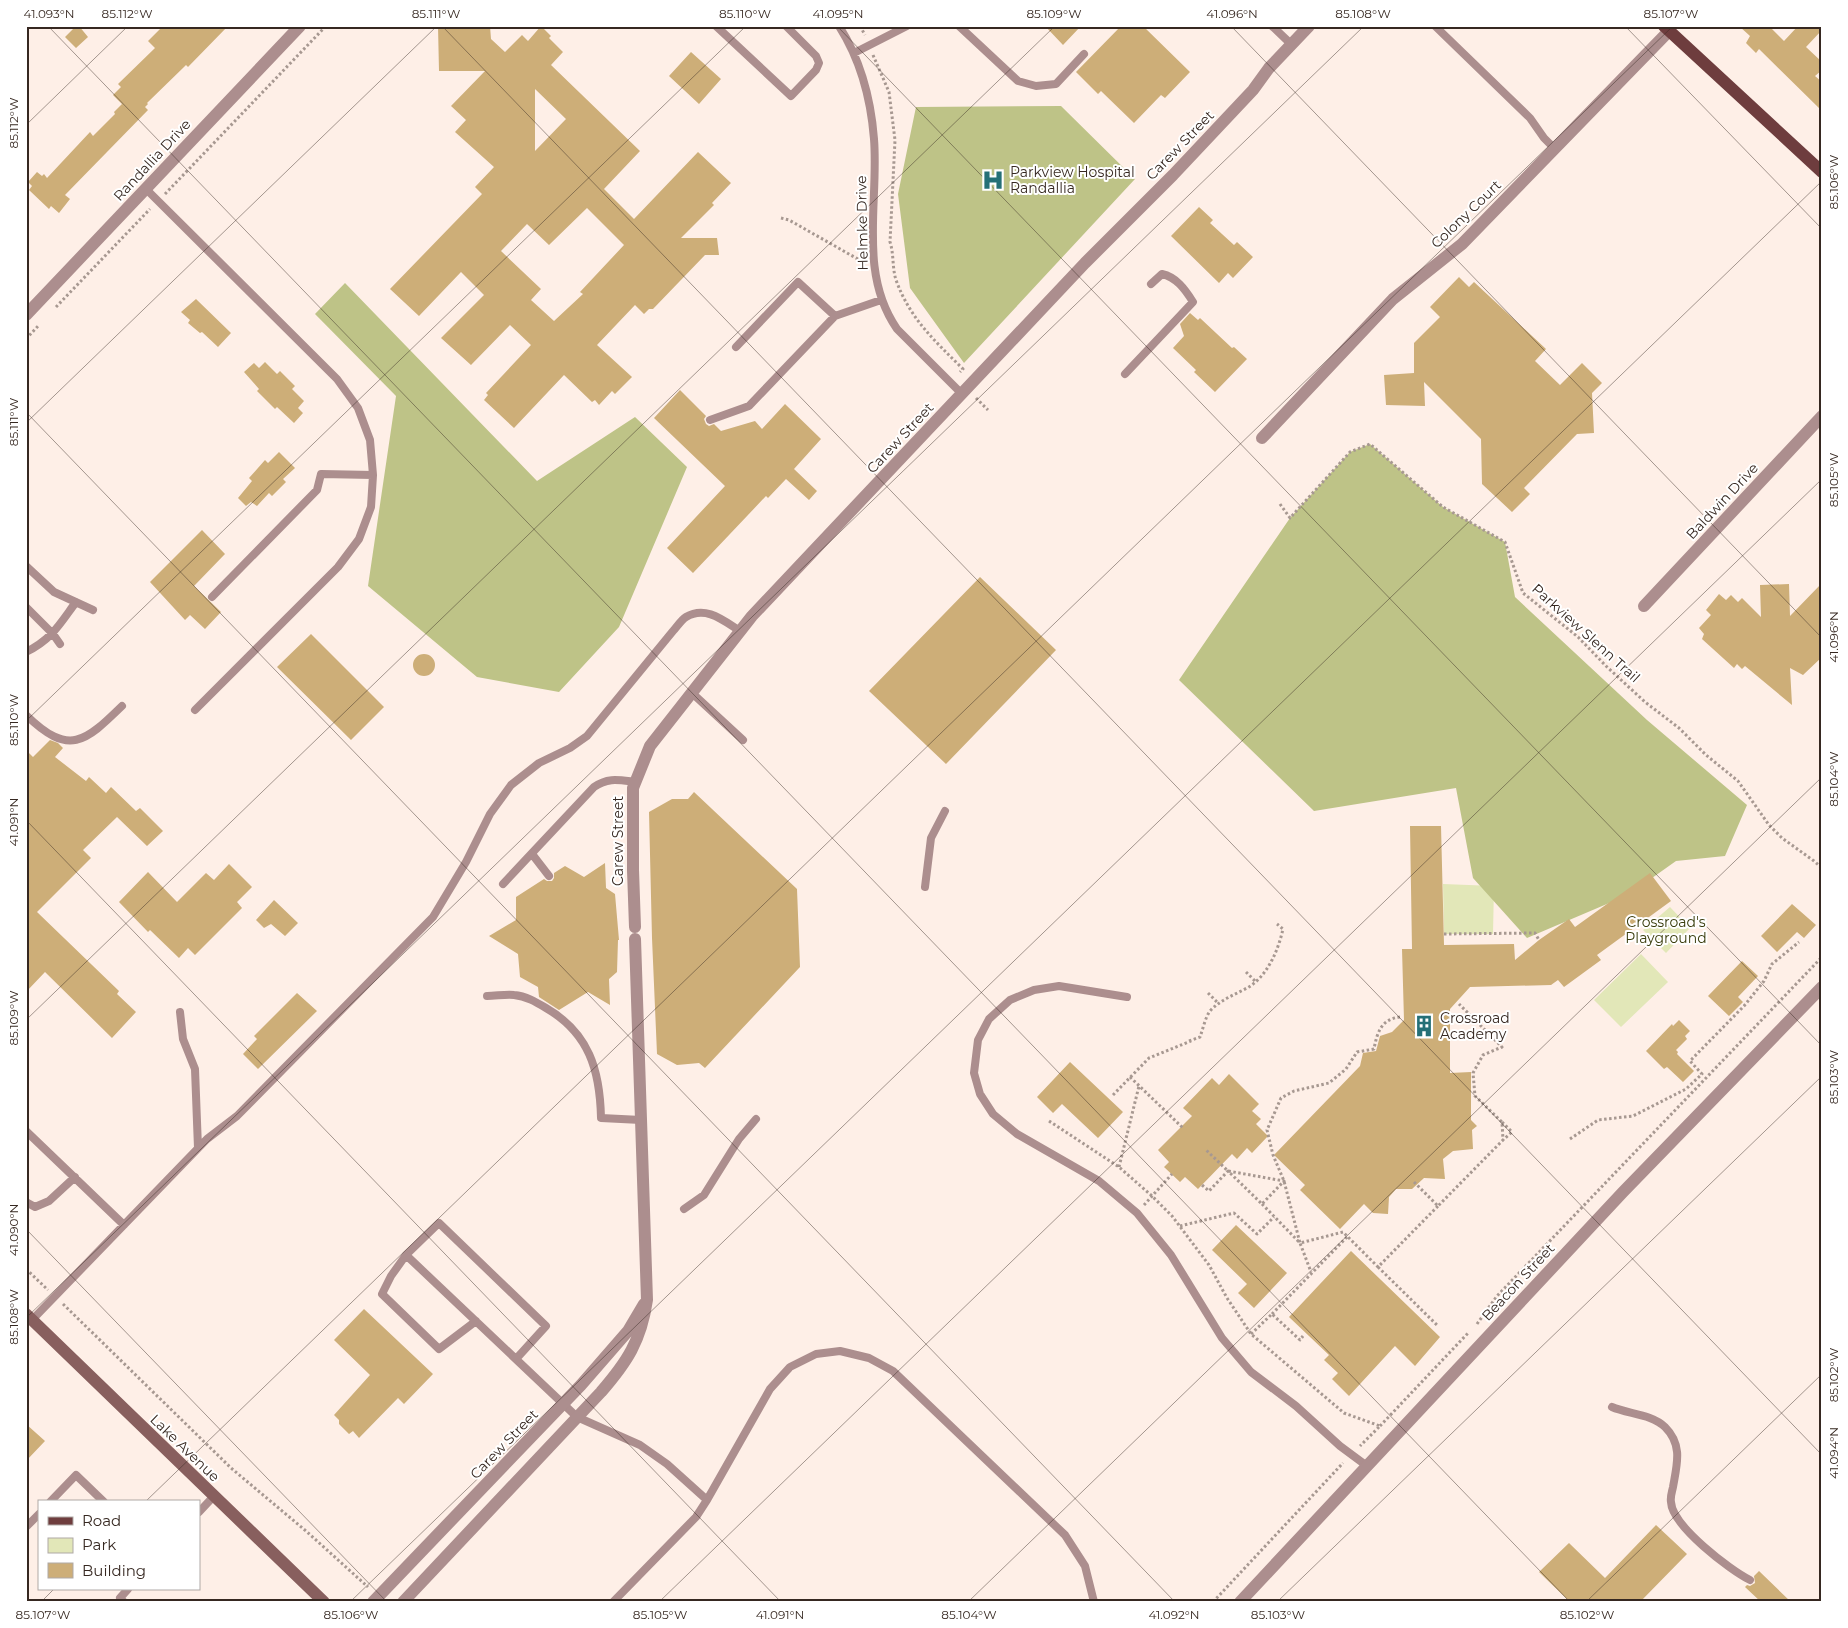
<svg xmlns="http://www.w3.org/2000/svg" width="1848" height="1628" viewBox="0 0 1848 1628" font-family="Montserrat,sans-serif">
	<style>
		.green { fill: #e2e7b8 }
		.forest { fill: #bec387 }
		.building { fill: #cdae78; fill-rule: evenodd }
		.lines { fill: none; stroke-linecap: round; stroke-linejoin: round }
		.path { stroke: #a79891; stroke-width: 3; stroke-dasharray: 2.5 2.5; stroke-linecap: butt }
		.service { stroke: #ac8e8e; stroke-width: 8 }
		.minor { stroke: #ac8e8e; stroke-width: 12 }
		.secondary { stroke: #885f5e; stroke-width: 12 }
		.primary { stroke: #6e3d3e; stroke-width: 12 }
		.ticks { fill: none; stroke: #362821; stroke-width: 1; stroke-opacity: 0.45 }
		.labels { text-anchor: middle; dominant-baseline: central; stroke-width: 4; stroke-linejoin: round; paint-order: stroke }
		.street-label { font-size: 14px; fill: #362821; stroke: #fff }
		.poi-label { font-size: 14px; fill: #362821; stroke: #fff; text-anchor: start }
		.park-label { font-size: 14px; fill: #393c0c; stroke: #fff }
		.neatline { fill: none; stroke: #362821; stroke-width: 2 }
		.ticks-label { font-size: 12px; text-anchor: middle; fill: #362821 }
	</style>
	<rect width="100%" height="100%" fill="#feefe7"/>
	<!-- green -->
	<path class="green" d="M1443 884 1494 886 1493 934H1444Z
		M1670 907 1690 928 1666 953 1643 930Z
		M1641 954 1668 982 1621 1027 1594 1000Z"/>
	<!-- forest -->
	<path class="forest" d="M1061 106 1135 179 964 363 910 288 898 194 916 107Z
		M345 283 537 481 635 417 687 467 619 627 559 692 477 677 368 586 396 396 315 314Z
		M1370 444 1443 507 1505 542 1515 597 1647 720 1747 805 1725 856 1676 861 1628 895 1527 938 1473 878 1456 788 1314 811 1179 680 1290 518 1350 452Z"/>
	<!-- building -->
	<path class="building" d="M76 26H79L88 37 76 48 65 37Z
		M163 26H228L188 67 186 65 184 67 147 103 148 104 145 107 148 110 65 195 70 199 59 213 51 206 49 209 29 190 32 186 28 182 37 172 42 176 44 174 47 178 90 132 93 136 115 114 114 112 122 104 113 95 121 87 118 84 155 48 148 41Z
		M438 26H490L491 39 505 52 522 35 528 41 541 26 551 36 549 38 563 52 551 65 640 151 604 189 634 219 698 152 731 183 712 203 714 205 681 238H717L719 255H705L653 309H649L644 314 635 305 597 345 632 377 615 394 612 391 599 405 595 400 592 402 564 375 514 428 484 400 488 395 486 393 531 345 510 325 471 365 441 338 484 295 461 272 419 316 390 289 482 194 475 187 494 167 455 132 466 120 451 106 485 71H439ZM535 89 566 119 535 151ZM587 208 624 245 580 292 583 294 554 321 531 300 541 289 501 251 527 224 549 245Z
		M1045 26H1081L1063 45Z
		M1121 26H1143L1190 72 1165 98 1161 95 1134 123 1101 91 1098 94 1076 72Z
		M1739 26H1769L1784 41 1798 26H1822V30L1806 47 1822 62V70L1815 76 1822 82V111L1759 49 1756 53 1746 43 1750 36Z
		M691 52 721 79 699 104 669 76Z
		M1199 207 1213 220 1210 223 1234 245 1237 242 1253 257 1233 278 1228 273 1219 283 1171 236Z
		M1459 277 1469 287 1474 282 1546 349 1535 361 1560 385 1582 363 1602 383 1592 393 1594 433 1577 434 1524 488 1530 494 1512 512 1482 484 1481 439 1424 382 1425 406 1386 405 1384 375 1414 373V343L1440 317 1430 307Z
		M196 299 231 333 218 347 202 332 200 333 188 323 190 320 181 312Z
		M1190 313 1198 320 1200 318 1232 348 1234 347 1247 359 1215 392 1194 372 1196 370 1173 348 1184 336 1180 324Z
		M265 362 277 374 280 371 295 386 292 389 304 401 298 408 303 413 294 423 277 407 275 409 257 391 259 389 244 372 254 363 259 368Z
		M680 390 706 416 704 419 706 424 709 426 714 424 721 431 755 421 762 429 785 404 821 439 794 469 817 491 809 500 786 479 768 498 766 496 693 573 667 548 725 486 654 418Z
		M279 452 295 468 283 479 286 482 272 496 269 493 257 506 251 502 246 506 238 498 252 481 249 478 265 460 268 463Z
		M202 530 225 554 194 586 221 612 205 629 190 615 185 620 150 582Z
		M980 577 1056 650 946 764 869 691Z
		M1822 583V657L1803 675 1790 668 1792 705 1745 666 1742 669 1737 664 1734 668 1702 639 1704 634 1699 628 1711 615 1706 610 1719 594 1726 600 1731 595 1738 602 1742 598 1761 617 1760 585 1789 584 1790 616Z
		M311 634 384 707 351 740 277 667Z
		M413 665a11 11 0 1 1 22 0a11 11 0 1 1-22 0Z
		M50 740 58 743 63 748 55 757 86 781 89 777 106 793 111 787 136 811 140 808 163 831 147 846 117 817 83 850 91 858 37 912 119 991 117 994 136 1012 112 1038 45 972 26 992V750L33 757Z
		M694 792 797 889 800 967 705 1068 699 1063 677 1065 657 1054 652 938 649 812 672 799H688Z
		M1410 826H1441L1444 945 1514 944 1515 960 1539 940 1569 919 1575 927 1650 873 1671 901 1597 955 1601 960 1564 987 1558 980 1551 985 1470 987 1450 1009V1073L1471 1072V1120L1477 1126 1472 1130 1473 1149 1453 1151 1443 1159 1445 1179 1424 1178 1412 1189H1396L1389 1197 1388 1214 1373 1213 1364 1204 1340 1229 1300 1190 1305 1185 1274 1155 1360 1066 1363 1053 1376 1051 1380 1036 1392 1032 1404 1020 1402 949H1412Z
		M605 863 606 888 615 894 619 940H618L617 972 609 979 610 1005 588 992 559 1010 539 997 538 987 520 977 518 954 489 936 516 920V897L544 879 547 881H552L554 878V873L565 866 584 877Z
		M229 864 252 887 237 902 242 908 195 955 188 948 179 958 150 930 148 932 119 902 148 872 177 902 206 873 214 880Z
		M274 900 298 923 285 936 271 924 264 928 256 920Z
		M1792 904 1816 925 1804 938 1797 932 1777 952 1761 936Z
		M1742 961 1758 976 1738 997 1743 1002 1729 1016 1708 996Z
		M297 993 317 1011 258 1069 243 1054 257 1039 254 1036Z
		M1679 1020 1690 1031 1685 1036 1687 1039 1676 1050 1678 1052 1677 1054 1694 1071 1683 1082 1667 1067 1664 1069 1646 1051 1672 1024 1673 1026Z
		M1070 1062 1123 1112 1098 1138 1062 1104 1053 1113 1037 1097Z
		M1229 1074 1259 1104 1252 1111 1261 1119 1256 1124 1268 1136 1252 1153 1247 1148 1237 1159 1232 1154 1198 1189 1185 1177 1180 1182 1164 1167 1169 1162 1158 1150 1192 1116 1183 1108 1212 1078 1219 1085Z
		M1236 1225 1287 1273 1254 1308 1238 1293 1247 1284 1212 1250Z
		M1351 1251 1440 1337 1415 1366 1395 1346 1349 1396 1332 1379 1338 1373 1324 1360 1329 1355 1289 1317Z
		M364 1309 433 1374 404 1404 398 1398 359 1438 353 1431 349 1434 339 1424V1420L334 1415 370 1375 334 1340Z
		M26 1424 45 1441 26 1461Z
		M1656 1525 1687 1554 1640 1602H1570L1539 1572 1569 1543 1605 1578Z
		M1759 1571 1791 1602H1761L1745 1587 1747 1585 1750 1586 1755 1583 1754 1576Z"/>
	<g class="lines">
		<!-- path -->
		<path class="path" d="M860 26 865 35
			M873 55 889 92 895 140 890 242C894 254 892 267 896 280 910 319 935 341 963 369L960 372
			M165 194 326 26
			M781 218 789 220 863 262
			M56 307 150 209
			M26 339 39 325
			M976 398 988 410
			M1280 504 1290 518 1350 452 1370 444 1443 507 1505 542 1523 593 1578 637 1606 666 1645 702 1679 728 1706 755 1738 781 1769 825 1782 838 1814 861 1822 868
			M1444 934 1535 933 1539 940
			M1246 972 1256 982
			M1208 993 1218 1003
			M1400 1017C1381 1019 1377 1033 1374 1049L1357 1052 1346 1069 1329 1083 1294 1091 1281 1098 1267 1130 1273 1155 1284 1181 1300 1243 1343 1232 1378 1267 1438 1206
			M1189 1041 1200 1037C1203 1029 1205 1018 1210 1011 1220 1000 1234 995 1247 988 1267 977 1278 951 1283 929L1277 924
			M1130 1077 1183 1128
			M1113 1095 1149 1058 1191 1041
			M1049 1121 1119 1167 1152 1196 1172 1216 1209 1265 1227 1298 1251 1334 1344 1413 1380 1426 1360 1446
			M1502 1122 1512 1132 1503 1140
			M1570 1139 1598 1120 1633 1116 1686 1089 1702 1074 1690 1061 1744 1006 1764 981 1772 964 1799 942
			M1119 1167 1139 1086
			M1414 1182 1438 1206 1503 1140 1502 1122 1475 1096 1473 1073 1483 1055 1502 1047 1459 1004
			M1202 1185 1209 1191 1228 1171 1262 1204 1284 1181 1228 1171 1205 1149
			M1262 1204 1300 1243 1311 1272
			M1144 1205 1172 1174
			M1180 1226 1234 1213 1257 1234 1274 1217
			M1378 1267 1437 1325
			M26 1269 48 1290
			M63 1304 231 1468 306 1531 368 1587
			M1272 1314 1347 1237
			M1477 1324 1497 1296 1822 957
			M1251 1334 1272 1314 1300 1340 1303 1336
			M1380 1426 1469 1332
			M1213 1602 1343 1463"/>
		<!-- service -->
		<path class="service" d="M716 26 791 96 816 70 819 63 816 56 786 26
			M839 26C860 59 871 100 874 139 879 202 858 273 897 329L962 394
			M959 26 1018 81 1036 86 1056 84 1084 54
			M1272 26 1292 45
			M1435 26 1530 118 1544 138 1554 148
			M854 53 907 26
			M146 189 337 379 358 408 370 440 373 475 371 507 359 539 338 567 195 710
			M736 347 798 282 835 316
			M1125 374 1193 302C1185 289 1176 277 1162 274L1151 284
			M710 420 749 406 835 316 881 300
			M26 566 54 592 93 610
			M212 597 317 490 321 474 373 475
			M26 607 53 634 60 644
			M26 652C52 639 59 625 76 602
			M692 693 743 740
			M26 715C69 757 85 742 122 706
			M532 854 549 876
			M503 884 594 787C608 777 619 780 636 782
			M925 887 931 838 945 811
			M487 996C496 996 506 994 514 995 526 996 536 1002 546 1008 589 1033 600 1070 601 1118L641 1120
			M1127 997 1059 986 1034 990 1010 1000 989 1019 978 1040 974 1073 980 1094 993 1114 1017 1134 1099 1181 1137 1213 1171 1255 1222 1338 1251 1372 1296 1406 1340 1446 1367 1466
			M180 1012 183 1039 195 1069 198 1148
			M26 1131 124 1225
			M26 1202 35 1207 49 1201 75 1177
			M684 1209 704 1195 739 1139 756 1119
			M406 1255 391 1276 382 1294 439 1349 476 1321
			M32 1320 207 1139 237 1116 433 917 466 862 490 814 511 785 539 763 570 748 587 736 673 631C677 627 681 620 686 617 706 605 724 621 740 631
			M516 1359 546 1326 439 1223 406 1255 577 1417 640 1445 667 1464 707 1500 696 1517 613 1602
			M1612 1407C1628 1414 1652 1414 1665 1427 1683 1445 1677 1464 1673 1487 1672 1492 1670 1497 1671 1502 1672 1526 1730 1570 1750 1580
			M707 1500 770 1389 790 1367 816 1354 840 1351 869 1358 893 1371 1065 1535 1085 1566 1094 1602
			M50 1502 76 1475 104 1502
			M199 1512 214 1496
			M26 1527 39 1514
			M124 1602 120 1598 128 1589"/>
		<!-- minor -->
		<path class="minor" d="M26 315 300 26
			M1262 438 1393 299 1462 244 1669 31
			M1644 606 1822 416
			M635 927 633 870V788L650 746 752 616 1085 263 1173 175 1253 90 1269 68 1309 26
			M373 1602 581 1385 628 1331 644 1304
			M403 1602 601 1392C627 1362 641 1341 647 1300L635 939
			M1240 1602 1623 1192 1822 987"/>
		<!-- secondary -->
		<path class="secondary" d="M26 1314 324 1602"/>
		<!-- primary -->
		<path class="primary" d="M1664 26 1822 172"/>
	</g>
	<!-- ticks -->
	<path class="ticks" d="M48 26 1570 1602M442 26 1822 1455M837 26 1822 1046M1231 26 1822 638M1625 26 1822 229M26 125 128 26M26 412 1175 1602M26 423 437 26M26 721 746 26M26 820 781 1602M26 1020 1055 26M26 1229 387 1602M26 1318 1364 26M145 1502 1673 26M41 1602 54 1589M350 1602 1822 181M659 1602 1822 479M968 1602 1822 777M1277 1602 1822 1076M1586 1602 1822 1374"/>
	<!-- icons -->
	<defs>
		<g id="hospital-bare" transform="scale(1.725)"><path d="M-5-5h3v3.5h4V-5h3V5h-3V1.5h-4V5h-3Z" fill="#257077" stroke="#fff" stroke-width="2.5" paint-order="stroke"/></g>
		<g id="building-bare" transform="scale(1.725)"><path d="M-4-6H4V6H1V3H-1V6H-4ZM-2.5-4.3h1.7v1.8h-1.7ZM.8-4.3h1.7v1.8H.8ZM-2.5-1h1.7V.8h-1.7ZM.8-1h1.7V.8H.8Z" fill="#257077" stroke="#fff" stroke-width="2.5" paint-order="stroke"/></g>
	</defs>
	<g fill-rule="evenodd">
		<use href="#hospital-bare" x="993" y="180"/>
		<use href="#building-bare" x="1424" y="1026"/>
	</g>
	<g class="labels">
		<!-- street labels -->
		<g class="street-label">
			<text transform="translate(1180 145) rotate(-46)">Carew Street</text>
			<text transform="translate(152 160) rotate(-47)">Randallia Drive</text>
			<text transform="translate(1466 214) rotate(-44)">Colony Court</text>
			<text transform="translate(862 223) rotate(-91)">Helmke Drive</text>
			<text transform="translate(900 438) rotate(-47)">Carew Street</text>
			<text transform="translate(1722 501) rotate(-47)">Baldwin Drive</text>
			<text transform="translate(1586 633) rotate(42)">Parkview Slenn Trail</text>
			<text transform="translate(618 841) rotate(-90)">Carew Street</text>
			<text transform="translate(1518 1282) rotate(-47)">Beacon Street</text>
			<text transform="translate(504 1444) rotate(-46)">Carew Street</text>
			<text transform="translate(185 1448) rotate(44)">Lake Avenue</text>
		</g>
		<!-- poi labels -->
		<g class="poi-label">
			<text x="1010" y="172">Parkview Hospital<tspan x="1010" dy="16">Randallia</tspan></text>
			<text x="1440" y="1018">Crossroad<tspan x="1440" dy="16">Academy</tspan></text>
		</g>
		<!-- park labels -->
		<g class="park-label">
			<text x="1666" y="922">Crossroad's<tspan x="1666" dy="16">Playground</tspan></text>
		</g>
	</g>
	<!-- border -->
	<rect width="1848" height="1628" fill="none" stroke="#ffffff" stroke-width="55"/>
	<!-- legend -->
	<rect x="38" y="1500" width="162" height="90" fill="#ffffff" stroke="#afa9a6"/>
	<rect x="48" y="1517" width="25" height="8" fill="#6e3d3e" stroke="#afa9a6"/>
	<text x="82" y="1526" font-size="15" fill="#362821">Road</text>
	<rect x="48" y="1538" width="25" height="15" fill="#e2e7b8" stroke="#afa9a6"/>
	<text x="82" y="1550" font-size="15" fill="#362821">Park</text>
	<rect x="48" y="1563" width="25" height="15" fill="#cdae78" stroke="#afa9a6"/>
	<text x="82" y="1576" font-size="15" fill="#362821">Building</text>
	<rect x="28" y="28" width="1792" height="1572" class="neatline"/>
	<g class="ticks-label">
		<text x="49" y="18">41.093°N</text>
		<text x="127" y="18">85.112°W</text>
		<text x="436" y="18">85.111°W</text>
		<text x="745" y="18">85.110°W</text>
		<text x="838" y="18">41.095°N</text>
		<text x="1054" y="18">85.109°W</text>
		<text x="1232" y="18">41.096°N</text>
		<text x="1363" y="18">85.108°W</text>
		<text x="1671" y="18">85.107°W</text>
		<text transform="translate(14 123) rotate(-90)" y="4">85.112°W</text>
		<text transform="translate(1834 182) rotate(-90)" y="4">85.106°W</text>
		<text transform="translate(14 422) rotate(-90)" y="4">85.111°W</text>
		<text transform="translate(1834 480) rotate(-90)" y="4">85.105°W</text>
		<text transform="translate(1834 637) rotate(-90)" y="4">41.096°N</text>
		<text transform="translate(14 720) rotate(-90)" y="4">85.110°W</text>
		<text transform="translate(1834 779) rotate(-90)" y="4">85.104°W</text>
		<text transform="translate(14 822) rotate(-90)" y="4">41.091°N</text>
		<text transform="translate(14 1018) rotate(-90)" y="4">85.109°W</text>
		<text transform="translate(1834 1077) rotate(-90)" y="4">85.103°W</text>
		<text transform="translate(14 1230) rotate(-90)" y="4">41.090°N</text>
		<text transform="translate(14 1317) rotate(-90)" y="4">85.108°W</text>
		<text transform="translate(1834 1375) rotate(-90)" y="4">85.102°W</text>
		<text transform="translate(1834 1453) rotate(-90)" y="4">41.094°N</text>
		<text x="43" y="1619">85.107°W</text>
		<text x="351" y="1619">85.106°W</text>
		<text x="660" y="1619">85.105°W</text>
		<text x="780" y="1619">41.091°N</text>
		<text x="969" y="1619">85.104°W</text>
		<text x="1174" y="1619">41.092°N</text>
		<text x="1278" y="1619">85.103°W</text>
		<text x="1587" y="1619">85.102°W</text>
	</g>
</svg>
